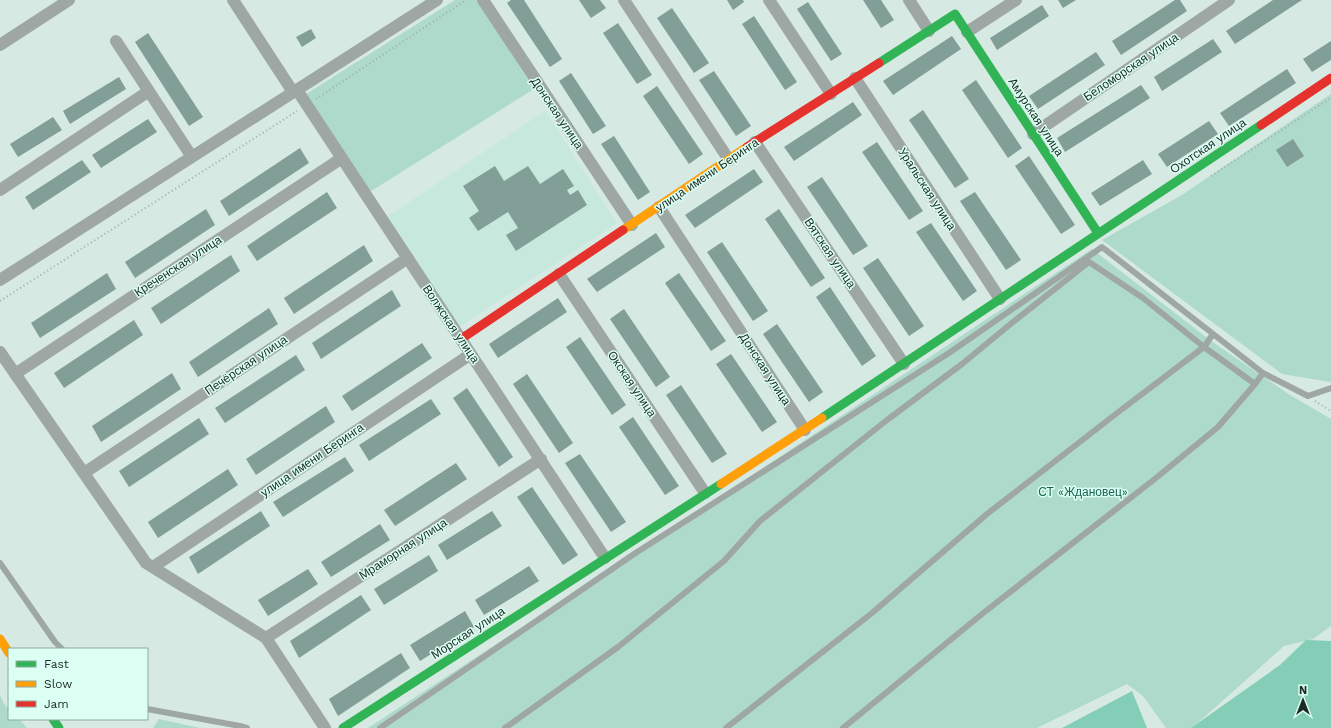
<svg xmlns="http://www.w3.org/2000/svg" width="1331" height="728" viewBox="0 0 1331 728" font-family="'Work Sans',sans-serif">
	<style>
		.built { fill: #c7e8dc }
		.green { fill: #aedacb }
		.water { fill: #84cdb7 }
		.building { fill: #819f96 }
		.lines { fill: none; stroke-linecap: round; stroke-linejoin: round }
		.path { stroke: #a0aca7; stroke-width: 2; stroke-dasharray: 1 3; stroke-linecap: butt }
		.lane { stroke: #9fa7a4; stroke-width: 6 }
		.street { stroke: #9fa7a4; stroke-width: 12 }
		.fast { stroke: #30b455; stroke-width: 9 }
		.slow { stroke: #ff9f0a; stroke-width: 9 }
		.jam { stroke: #e5322d; stroke-width: 9 }
		.labels { text-anchor: middle; dominant-baseline: central; stroke-width: 3; stroke-linejoin: round; paint-order: stroke }
		.street-label { font-size: 12px; fill: #1d2a26; stroke: #dbfff2 }
		.park-label { font-size: 12px; fill: #1b6552; stroke: #dbfff2 }
	</style>
	<rect width="100%" height="100%" fill="#d6e9e2"/>
	<!-- built -->
	<path class="built" d="M545 111 617 223 459 327 387 217Z"/>
	<!-- green -->
	<path class="green" d="M455 0H478L534 89 368 193 306 94Z
		M1331 94V381L1330 382 1282 374 1102 240 1182 195Z
		M1092 249 1214 343 1290 395 1331 419V626L1313 639 1284 646 1192 728H1166L1143 696 1127 684 1037 728H368L634 554Z
		M0 695 4 704 9 709V719H19L27 728H0Z
		M159 719 200 728H153Z"/>
	<!-- water -->
	<path class="water" d="M1306 640 1331 641V728H1191L1280 665Z
		M1132 691 1147 728H1062Z"/>
	<!-- building -->
	<path class="building" d="M511 0H524L562 59 550 67 507 3Z
		M579 0H600L606 8 591 18Z
		M727 0H743L744 2 733 10Z
		M863 0H881L894 20 881 28Z
		M1058 0H1076L1063 8Z
		M1175 0H1180L1187 11 1121 55 1112 41Z
		M1273 0H1302L1235 44 1226 31Z
		M808 2 842 54 831 61 797 9Z
		M1042 5 1049 16 997 50 990 38Z
		M672 8 709 63 694 73 657 18Z
		M754 16 797 82 785 90 742 24Z
		M618 23 652 75 637 84 603 33Z
		M311 29 316 38 302 47 296 37Z
		M148 33 203 117 189 126 135 42Z
		M952 36 961 49 893 95 883 81Z
		M1213 39 1222 52 1162 91 1154 77Z
		M1331 41V60L1312 72 1303 59Z
		M1096 52 1105 65 1038 109 1029 96Z
		M1287 69 1296 83 1229 126 1220 113Z
		M714 71 751 126 736 136 699 80Z
		M571 73 606 126 593 134 559 81Z
		M119 77 126 89 70 124 63 111Z
		M976 80 1022 148 1008 158 962 90Z
		M1141 85 1150 98 1065 152 1057 138Z
		M657 86 703 154 689 164 643 96Z
		M853 102 862 115 794 161 784 147Z
		M923 110 969 179 955 188 909 120Z
		M53 117 62 130 18 157 10 144Z
		M148 119 157 132 101 168 92 155Z
		M1209 121 1218 134 1167 167 1158 154Z
		M614 136 650 192 638 200 601 144Z
		M1293 139 1304 156 1287 167 1276 150Z
		M877 142 923 211 909 220 862 152Z
		M300 148 309 163 229 216 220 201Z
		M1029 156 1075 225 1061 234 1015 166Z
		M82 160 91 172 33 210 25 197Z
		M1143 160 1152 174 1100 206 1091 193Z
		M495 166 504 181 528 166 540 184 563 169 574 186 567 190 570 195 578 190 587 205 516 251 506 235 518 228 508 212 478 231 469 218 479 211 463 186Z
		M754 169 763 182 695 228 685 215Z
		M822 177 868 246 853 255 807 187Z
		M327 192 337 208 257 261 247 246Z
		M975 192 1021 260 1006 270 960 201Z
		M206 209 215 225 135 278 125 262Z
		M779 209 825 278 811 287 765 219Z
		M931 223 977 291 963 301 916 232Z
		M656 233 665 247 597 292 587 279Z
		M722 242 768 311 753 321 707 252Z
		M364 245 373 261 294 314 284 298Z
		M231 255 240 271 161 324 151 308Z
		M878 258 924 326 909 336 863 268Z
		M107 273 116 289 40 338 31 323Z
		M679 273 726 341 711 351 665 283Z
		M830 287 876 356 862 366 816 297Z
		M392 290 401 306 321 359 312 343Z
		M558 298 567 312 498 358 489 344Z
		M269 308 278 324 198 377 189 362Z
		M624 309 670 377 656 387 610 319Z
		M134 320 143 335 64 388 54 373Z
		M777 324 823 392 809 402 763 334Z
		M580 337 626 405 612 415 566 347Z
		M422 343 432 358 352 411 342 396Z
		M731 354 777 422 762 432 716 364Z
		M296 355 305 370 225 423 215 408Z
		M172 373 181 389 101 442 92 426Z
		M527 374 573 443 559 453 513 384Z
		M681 385 727 454 712 463 666 395Z
		M467 388 513 457 499 467 453 398Z
		M431 399 441 414 369 461 359 445Z
		M326 406 335 422 256 475 246 459Z
		M633 417 679 486 665 495 619 427Z
		M199 418 209 434 129 487 119 471Z
		M580 454 626 522 611 532 565 463Z
		M345 457 354 471 283 517 273 502Z
		M456 463 467 479 395 526 384 510Z
		M228 469 238 485 158 538 148 522Z
		M532 487 578 555 563 565 517 497Z
		M261 511 270 526 198 574 189 557Z
		M492 511 502 526 447 560 438 545Z
		M380 524 390 540 331 577 321 562Z
		M429 555 438 571 384 605 374 589Z
		M529 566 539 581 484 615 475 600Z
		M308 569 318 584 268 616 258 600Z
		M361 595 371 610 299 658 290 641Z
		M465 611 474 627 420 661 410 645Z
		M401 653 410 668 338 716 329 699Z"/>
	<g class="lines">
		<!-- path -->
		<path class="path" d="M316 99 466 0
			M1211 176 1331 98
			M0 301 297 111
			M1315 401 1331 411"/>
		<!-- lane -->
		<path class="lane" d="M0 563 55 642 62 649
			M147 709 240 726 247 728
			M380 728 634 554 949 353 1102 247 1263 373 1308 396 1331 388
			M505 728 618 647 724 561 760 521 887 420 962 364 1013 322 1089 262 1143 298 1204 347 1255 384
			M726 728 872 613 987 514 1121 410 1204 347 1213 334
			M843 728 982 614 1156 478 1218 427 1255 384 1263 373"/>
		<!-- street -->
		<path class="street" d="M233 0 293 92
			M483 0 632 225
			M624 0 729 160
			M769 0 831 94
			M909 0 929 31
			M967 32 1016 0
			M116 41 192 157
			M0 45 69 0
			M855 78 1000 299
			M297 90 605 558
			M1033 134 1229 0
			M755 142 904 364
			M0 190 149 91
			M659 207 805 430
			M559 274 705 493
			M0 280 437 0
			M0 352 146 563 266 638 325 728
			M15 374 342 158
			M84 473 408 258
			M153 567 471 354
			M266 638 541 459"/>
		<!-- fast -->
		<path class="fast" d="M879 63 955 14 1098 233
			M822 418 1261 125
			M53 719 59 728
			M343 728 721 484"/>
		<!-- slow -->
		<path class="slow" d="M623 230 747 147
			M721 484 822 418
			M0 639 9 653"/>
		<!-- jam -->
		<path class="jam" d="M1261 125 1331 78
			M747 147 879 63
			M461 339 623 230"/>
	</g>
	<g class="labels">
		<!-- street labels -->
		<g class="street-label">
			<text transform="translate(1131 67) rotate(-34)">Беломорская улица</text>
			<text transform="translate(557 113) rotate(56)">Донская улица</text>
			<text transform="translate(1036 117) rotate(57)">Амурская улица</text>
			<text transform="translate(1208 146) rotate(-34)">Охотская улица</text>
			<text transform="translate(707 175) rotate(-34)">улица имени Беринга</text>
			<text transform="translate(927 189) rotate(57)">Уральская улица</text>
			<text transform="translate(830 253) rotate(56)">Вятская улица</text>
			<text transform="translate(178 266) rotate(-33)">Креченская улица</text>
			<text transform="translate(451 324) rotate(56)">Волжская улица</text>
			<text transform="translate(246 365) rotate(-34)">Печёрская улица</text>
			<text transform="translate(765 369) rotate(57)">Донская улица</text>
			<text transform="translate(632 384) rotate(56)">Окская улица</text>
			<text transform="translate(312 460) rotate(-34)">улица имени Беринга</text>
			<text transform="translate(403 549) rotate(-33)">Мраморная улица</text>
			<text transform="translate(468 633) rotate(-33)">Морская улица</text>
		</g>
		<!-- park labels -->
		<g class="park-label">
			<text x="1083" y="492">СТ «Ждановец»</text>
		</g>
	</g>
	<!-- legend -->
	<rect x="8" y="648" width="140" height="72" fill="#dbfff2" stroke="#8faaa0"/>
	<rect x="16" y="661" width="20" height="6" fill="#30b455" stroke="#8faaa0"/>
	<text x="44" y="668" font-size="12" fill="#1d2a26">Fast</text>
	<rect x="16" y="681" width="20" height="6" fill="#ff9f0a" stroke="#8faaa0"/>
	<text x="44" y="688" font-size="12" fill="#1d2a26">Slow</text>
	<rect x="16" y="701" width="20" height="6" fill="#e5322d" stroke="#8faaa0"/>
	<text x="44" y="708" font-size="12" fill="#1d2a26">Jam</text>
	<!-- north arrow -->
	<g transform="translate(1303 700)" stroke="#dbfff2" stroke-width="3" paint-order="stroke">
	<path d="M0-3L7 15L0 10L-7 15Z" fill="#1d2a26"/>
	<text y="-6" font-size="11" font-weight="bold" text-anchor="middle" fill="#1d2a26">N</text>
	</g>
</svg>
